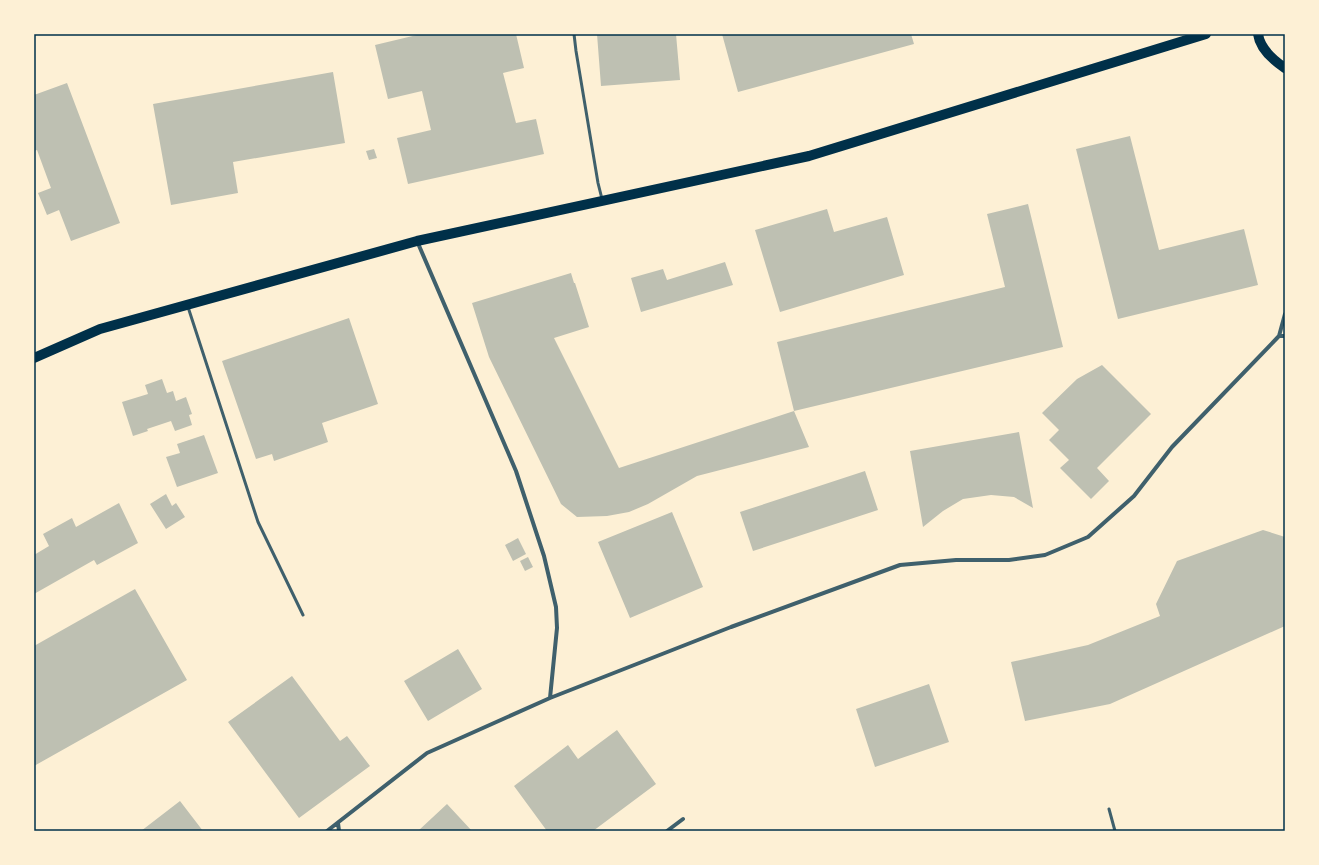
<svg xmlns="http://www.w3.org/2000/svg" width="1319" height="865" viewBox="0 0 1319 865" font-family="'PT Sans Narrow',sans-serif">
	<style>
		.building { fill: #bec0b2 }
		.lines { fill: none; stroke-linecap: round; stroke-linejoin: round }
		.service { stroke: #3f606c; stroke-width: 3 }
		.minor { stroke: #3f606c; stroke-width: 4 }
		.primary { stroke: #003049; stroke-width: 10 }
		.neatline { fill: none; stroke: #003049; stroke-width: 1.5 }
	</style>
	<rect width="100%" height="100%" fill="#fdf0d5"/>
	<!-- building -->
	<path class="building" d="M421 34H516L524 68 503 73 516 123 536 119 544 154 408 184 397 138 431 130 422 91 388 99 375 45Z
		M597 34H676L680 80 601 86Z
		M722 34H911L914 44 738 92Z
		M333 72 345 143 233 162 238 193 171 205 153 104Z
		M67 83 120 223 71 241 59 210 47 215 38 193 51 188 37 150 34 151V95Z
		M1130 136 1159 250 1244 229 1258 285 1118 319 1076 149Z
		M374 149 377 158 369 160 366 151Z
		M1028 204 1063 347 794 411 777 342 1005 287 987 214Z
		M827 209 834 232 887 217 904 275 780 312 755 230Z
		M725 262 733 285 641 312 631 278 663 269 667 280Z
		M571 273 574 283H575L589 327 554 338 619 468 794 411 809 447 697 476 648 504 629 512 607 516 577 517 561 504 489 357 472 303Z
		M349 318 378 404 322 423 328 442 274 461 272 454 256 459 222 361Z
		M1102 365 1151 414 1097 468 1109 481 1091 499 1060 468 1069 460 1049 440 1059 430 1042 413 1077 379Z
		M162 379 167 393 173 391 176 401 186 397 192 414 189 415 192 425 175 431 171 421 147 429 148 431 133 436 122 402 148 394 145 385Z
		M1019 432 1033 508 1014 497 991 495 963 499 943 511 923 527 910 451Z
		M204 435 218 473 177 487 166 457 180 453 177 444Z
		M865 471 878 510 753 551 740 512Z
		M166 494 172 506 176 503 185 517 166 529 150 504Z
		M119 503 138 543 97 565 94 560 34 594V555L49 546 43 534 72 518 76 527Z
		M672 512 703 587 630 618 598 542Z
		M1263 530 1285 537V626L1110 704 1025 721 1011 662 1088 645 1160 616 1156 604 1177 561Z
		M518 538 526 554 513 561 505 545Z
		M528 557 533 567 525 571 520 561Z
		M135 589 187 680 34 766V646Z
		M458 649 482 689 428 721 404 681Z
		M292 676 340 741 347 736 370 766 299 818 228 722Z
		M929 684 949 742 875 767 856 709Z
		M617 730 656 784 593 831H547L514 786 568 745 578 759Z
		M180 801 203 831H141Z
		M447 804 472 831H418Z"/>
	<g class="lines">
		<!-- service -->
		<path class="service" d="M574 34 576 51 598 183 602 199
			M188 307 258 522 303 615
			M1109 809 1115 831"/>
		<!-- minor -->
		<path class="minor" d="M417 241 516 471 544 556 556 607 557 628 550 698
			M1279 336H1285
			M338 823 339 831
			M327 831 427 753 550 698 731 627 900 565 956 560H1009L1045 555 1088 537 1134 496 1172 447 1279 336 1285 314
			M667 831 683 819"/>
		<!-- primary -->
		<path class="primary" d="M1258 34C1260 49 1273 60 1285 68
			M34 358 100 329 417 241 809 156 1206 34"/>
	</g>
	<!-- border -->
	<rect width="1319" height="865" fill="none" stroke="#fdf0d5" stroke-width="70"/>
	<rect x="35" y="35" width="1249" height="795" class="neatline"/>
</svg>
